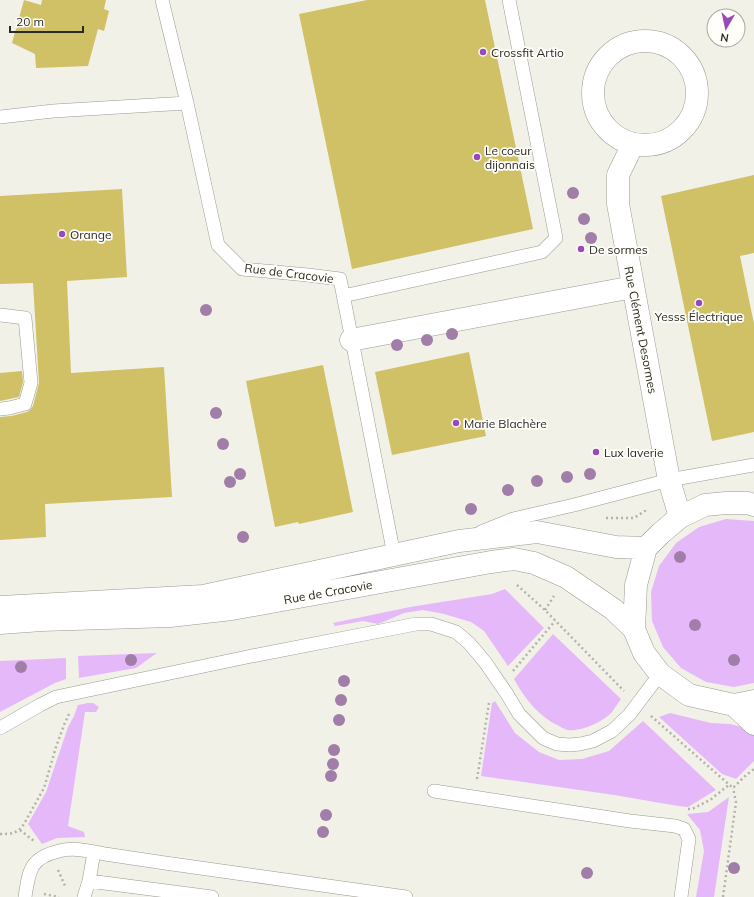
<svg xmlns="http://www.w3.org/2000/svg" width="754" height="897" viewBox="0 0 754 897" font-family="Mulish,sans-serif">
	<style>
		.green { fill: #e5b9f9 }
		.building { fill: #d0c066 }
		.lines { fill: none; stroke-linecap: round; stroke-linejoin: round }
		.lane-casing { stroke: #9a9990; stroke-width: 14 }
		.street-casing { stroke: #9a9990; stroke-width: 23 }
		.secondary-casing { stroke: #9a9990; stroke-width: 23 }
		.primary-casing { stroke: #9a9990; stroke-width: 23 }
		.path { stroke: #b3b2ab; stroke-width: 2.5; stroke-dasharray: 2 3; stroke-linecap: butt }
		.lane { stroke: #fff; stroke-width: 13 }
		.street { stroke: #fff; stroke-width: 22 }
		.secondary { stroke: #fff; stroke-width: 22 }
		.primary { stroke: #fff; stroke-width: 22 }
		.tree { fill: #a07ea8 }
		.poi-dot { fill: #994aba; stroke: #fffef9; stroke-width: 1.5 }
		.labels { text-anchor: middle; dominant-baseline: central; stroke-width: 3.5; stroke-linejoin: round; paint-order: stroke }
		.poi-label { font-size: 12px; fill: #2b2a27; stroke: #fffef9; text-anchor: start }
		.street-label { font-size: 12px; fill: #2b2a27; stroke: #fffef9 }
	</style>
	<rect width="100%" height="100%" fill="#f2f1e8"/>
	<!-- green -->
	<path class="green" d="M726 519 754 521V683L734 687 706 682 681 668 663 647 652 621 651 592 659 566 676 543 699 527Z
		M505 589 544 628 508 666 484 631 471 622 444 614 423 610 404 613 378 624 363 621 335 626 333 623 410 607 492 594Z
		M553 634 621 699C618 703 615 708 612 712 603 722 581 732 567 730 564 729 561 727 559 726 539 717 524 698 514 679Z
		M157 653 136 668 79 678 78 656Z
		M66 658V679L55 683 0 712V661Z
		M495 701 515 733 539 752 559 760 582 759 609 751 643 721 716 790 688 807 678 806 614 795 481 776 492 703Z
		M88 703H93L99 707 96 712H85L68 826 84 832 85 837 57 838 42 844 28 824 46 792 68 727 74 716 78 705Z
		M670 713 711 723 730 724 754 730V761L736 779 722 774 691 746 659 717Z
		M729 797 714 897H696L704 851 700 830 687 814 708 812Z"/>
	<!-- building -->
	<path class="building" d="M24 0 41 5 42 0H106L104 9 109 11 104 31 98 29 88 66 36 68 35 54 12 43Z
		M367 0H485L533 229 352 269 299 14Z
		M754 175V253L740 256 754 324V432L712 441 661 196Z
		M122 189 127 277 67 281 71 373 164 367 172 497 45 504 46 537 0 540V417L11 416 27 412 30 410 33 406 39 383 33 283 0 284V196Z
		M469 352 486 436 392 455 375 372Z
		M323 365 353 512 299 524 298 522 275 527 246 381Z
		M22 371 23 382 19 397 0 401V373Z"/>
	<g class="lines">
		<!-- lane casing -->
		<g class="lane-casing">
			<path id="lane" d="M162 0 187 103 218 245 242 269 308 275 340 279 394 555
				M0 117 53 111 187 103
				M343 296 542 252 556 238 509 0
				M0 315 25 318 31 383 25 404 9 408 0 409
				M481 532 513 519 574 505 669 480 754 465
				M0 728 40 705 56 697 247 657 416 624H431L456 632 469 643 485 662 507 694 519 714 543 738 557 744 570 745 580 744 593 741 612 731 629 715 660 674
				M434 791 630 821 675 826 684 829 689 839 681 897
				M89 881 212 897
				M25 897C29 870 30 858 59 851 74 847 90 851 105 854 125 857 145 860 165 863 245 875 326 885 406 897
				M84 897 89 881 94 852"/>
		</g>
		<!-- street casing -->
		<g class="street-casing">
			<path id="street" d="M593 93a52 52 0 1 1 104 0a52 52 0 1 1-104 0Z
				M633 144 618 175V204L669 480 680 517
				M351 340 633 287"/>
		</g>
		<!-- secondary casing -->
		<g class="secondary-casing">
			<path id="secondary" d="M734 705 754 724"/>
		</g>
		<!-- primary casing -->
		<g class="primary-casing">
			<path id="primary" d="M754 505 748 503H726L705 505 680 517 661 533 646 548 636 585 634 629 644 653 660 674 689 695 734 705 754 701
				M0 607 203 596 459 541 537 532 616 547 646 548
				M0 623 42 620 170 616 232 609 491 562 514 559 534 563 566 577 613 609 634 629"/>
		</g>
		<!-- path -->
		<path class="path" d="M606 518H634L645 511V507
			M517 585 545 610 624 691
			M545 610 554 596
			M513 671 555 621
			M651 716 733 788 744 777 754 769
			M477 779 489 703
			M688 809H692L710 800 730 784
			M20 830 34 841
			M0 834C11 834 17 834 24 824L44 788 56 747 64 725 69 714
			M58 870 66 888
			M44 894 59 897
			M723 897 736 802 733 788"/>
		<!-- lane -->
		<use href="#lane" class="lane"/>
		<!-- street -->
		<use href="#street" class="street"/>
		<!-- secondary -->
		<use href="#secondary" class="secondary"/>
		<!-- primary -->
		<use href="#primary" class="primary"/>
	</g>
	<!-- trees -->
	<g class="tree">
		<circle cx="573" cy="193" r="6"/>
		<circle cx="584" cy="219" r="6"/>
		<circle cx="591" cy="238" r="6"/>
		<circle cx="206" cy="310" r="6"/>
		<circle cx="452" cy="334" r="6"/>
		<circle cx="427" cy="340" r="6"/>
		<circle cx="397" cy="345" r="6"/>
		<circle cx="216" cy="413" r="6"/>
		<circle cx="223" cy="444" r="6"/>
		<circle cx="240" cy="474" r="6"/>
		<circle cx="590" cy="474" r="6"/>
		<circle cx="567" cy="477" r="6"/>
		<circle cx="537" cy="481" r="6"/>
		<circle cx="230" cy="482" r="6"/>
		<circle cx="508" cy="490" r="6"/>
		<circle cx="471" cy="509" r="6"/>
		<circle cx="243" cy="537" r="6"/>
		<circle cx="680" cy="557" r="6"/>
		<circle cx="695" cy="625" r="6"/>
		<circle cx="131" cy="660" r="6"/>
		<circle cx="734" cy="660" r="6"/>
		<circle cx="21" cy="667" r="6"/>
		<circle cx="344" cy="681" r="6"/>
		<circle cx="341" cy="700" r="6"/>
		<circle cx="339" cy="720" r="6"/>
		<circle cx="334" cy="750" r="6"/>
		<circle cx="333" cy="764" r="6"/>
		<circle cx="331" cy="776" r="6"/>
		<circle cx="326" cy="815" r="6"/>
		<circle cx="323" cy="832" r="6"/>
		<circle cx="734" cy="868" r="6"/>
		<circle cx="587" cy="873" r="6"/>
	</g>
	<!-- markers -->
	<g class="poi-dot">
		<circle cx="483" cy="52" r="4"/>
		<circle cx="477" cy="157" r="4"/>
		<circle cx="62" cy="234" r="4"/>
		<circle cx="581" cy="249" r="4"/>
		<circle cx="699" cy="303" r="4"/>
		<circle cx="456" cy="423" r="4"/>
		<circle cx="596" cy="452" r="4"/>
	</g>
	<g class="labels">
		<!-- poi labels -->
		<g class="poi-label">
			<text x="491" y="52">Crossfit Artio</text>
			<text x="485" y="150">Le coeur<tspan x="485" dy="14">dijonnais</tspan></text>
			<text x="70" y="234">Orange</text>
			<text x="589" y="249">De sormes</text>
			<text x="699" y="316" text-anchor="middle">Yesss Électrique</text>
			<text x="464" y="423">Marie Blachère</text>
			<text x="604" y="452">Lux laverie</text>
		</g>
		<!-- street labels -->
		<g class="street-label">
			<text transform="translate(289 273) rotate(7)">Rue de Cracovie</text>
			<text transform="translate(641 330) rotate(79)">Rue Clément Desormes</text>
			<text transform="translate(328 592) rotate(-10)">Rue de Cracovie</text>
		</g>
	</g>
	<!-- north arrow -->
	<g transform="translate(726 28) rotate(189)"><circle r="19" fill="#fffef9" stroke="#aaa9a5"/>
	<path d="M0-3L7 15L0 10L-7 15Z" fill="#994aba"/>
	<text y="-6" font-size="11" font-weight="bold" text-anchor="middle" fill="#2b2a27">N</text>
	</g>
	<!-- scale -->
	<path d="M10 26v6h73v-6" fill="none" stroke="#2b2a27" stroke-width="2"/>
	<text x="16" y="26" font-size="12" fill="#2b2a27" stroke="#fffef9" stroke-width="3" paint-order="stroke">20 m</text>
</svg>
